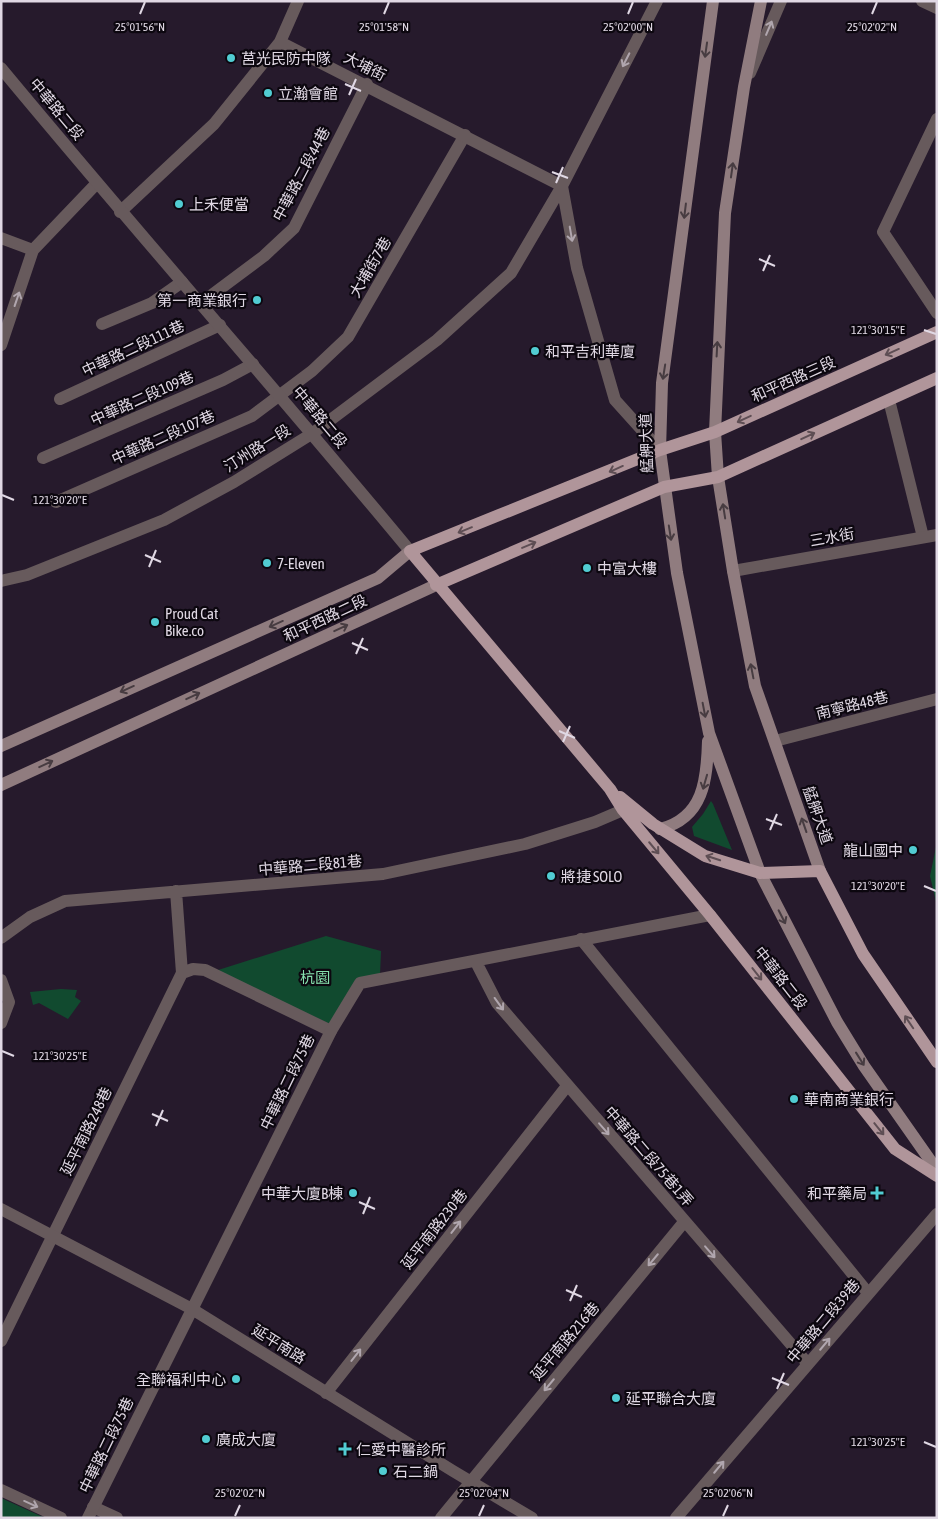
<svg xmlns="http://www.w3.org/2000/svg" width="938" height="1519" viewBox="0 0 938 1519" font-family="'Asap Condensed','Noto Sans TC',sans-serif">
	<style>
		.green { fill: #114a2f }
		.lines { fill: none; stroke-linecap: round; stroke-linejoin: round }
		.service { stroke: #675a5c; stroke-width: 12 }
		.minor { stroke: #675a5c; stroke-width: 12 }
		.tertiary { stroke: #675a5c; stroke-width: 12 }
		.secondary { stroke: #907c7f; stroke-width: 12 }
		.primary { stroke: #b0959a; stroke-width: 12 }
		.oneway { stroke: #b0a6ae }
		.oneway2 { stroke: #473c41 }
		.oneway3 { stroke: #5e4e54 }
		.ticks { fill: none; stroke: #e0d8e4; stroke-width: 2 }
		.poi-dot { fill: #51ccd2; stroke: #0c070f; stroke-width: 2 }
		.labels { text-anchor: middle; dominant-baseline: central; stroke-width: 4.5; stroke-linejoin: round; paint-order: stroke }
		.poi-label { font-size: 15px; fill: #e0d8e4; stroke: #0c070f; text-anchor: start }
		.street-label { font-size: 15px; fill: #e0d8e4; stroke: #0c070f }
		.park-label { font-size: 15px; fill: #86e0ad; stroke: #0c070f }
		.ticks-label { font-size: 12px; text-anchor: middle; fill: #e0d8e4; stroke: #0c070f; stroke-width: 4.5; stroke-linejoin: round; paint-order: stroke }
	</style>
	<rect width="100%" height="100%" fill="#261a2c"/>
	<!-- green -->
	<path class="green" d="M711 801 713 804 732 850 694 836 692 827 703 814Z
		M937 842V906L930 876Z
		M326 936 381 951 380 975 356 979 330 1024 215 971Z
		M61 989 77 990 75 997 81 1001 68 1019 39 1003 33 1005 30 992Z
		M1 1498 45 1518H1Z"/>
	<g class="lines">
		<!-- service -->
		<path class="service" d="M922 1 937 8
			M937 119 883 232 937 313
			M201 303 264 256 294 228 367 84
			M102 324 152 303 182 282
			M60 399 220 325
			M889 400 923 537
			M43 458 223 380 253 364
			M56 502 252 416 312 371 348 337 465 135
			M775 741 937 699
			M176 891 182 973
			M1 938 30 917 65 901 383 874 525 844 595 822 623 810
			M581 939 868 1293
			M1 980 9 1002 1 1023
			M1 1341 182 973 193 969 205 970 331 1031
			M1 1490 61 1518
			M93 1507 117 1518"/>
		<!-- minor -->
		<path class="minor" d="M280 42 562 186
			M750 73 781 1
			M120 212 214 124 280 42 298 1
			M1 238 33 250
			M1 345 33 250 97 183
			M733 571 937 535
			M476 962 497 1003 808 1364
			M1 1209 192 1309 453 1471 532 1518
			M326 1393 567 1086
			M88 1518 331 1031 360 983 710 915
			M441 1518 684 1222
			M676 1518 937 1214"/>
		<!-- tertiary -->
		<path class="tertiary" d="M1 68C136 231 276 389 410 551
			M562 186 577 268 615 400 660 450
			M1 581 27 575 164 520 234 482 313 433 437 340 511 273 562 186 657 1"/>
		<!-- secondary -->
		<path class="secondary" d="M713 1 662 383 660 450 677 573 709 733 760 873 837 1022 864 1066 937 1170
			M761 1 744 87 725 213 715 432 718 477 733 571 755 686 820 871
			M1 746 378 578 410 551
			M1 785 436 585
			M660 829C704 818 707 779 708 741"/>
		<!-- primary -->
		<path class="primary" d="M937 332 715 432 660 450 410 551 610 789 623 810 710 915 895 1149 937 1176
			M436 585 664 487 718 477 937 378
			M620 797 653 824 705 856 760 873 820 871 863 954 937 1062"/>
	</g>
	<!-- one-way arrows -->
	<defs><path id="oneway-shaft" d="M-6 0H5M1.5-3L5.5 0L1.5 3" fill="none" stroke-width="1.6" stroke-linecap="round" stroke-linejoin="round" transform="scale(1.25)"/></defs>
	<g class="oneway">
		<use href="#oneway-shaft" transform="translate(769 28) rotate(-67)"/>
		<use href="#oneway-shaft" transform="translate(626 60) rotate(117)"/>
		<use href="#oneway-shaft" transform="translate(571 234) rotate(80)"/>
		<use href="#oneway-shaft" transform="translate(17 299) rotate(-71)"/>
		<use href="#oneway-shaft" transform="translate(499 1004) rotate(54)"/>
		<use href="#oneway-shaft" transform="translate(604 1129) rotate(49)"/>
		<use href="#oneway-shaft" transform="translate(456 1227) rotate(-52)"/>
		<use href="#oneway-shaft" transform="translate(710 1252) rotate(49)"/>
		<use href="#oneway-shaft" transform="translate(653 1260) rotate(130)"/>
		<use href="#oneway-shaft" transform="translate(825 1344) rotate(-50)"/>
		<use href="#oneway-shaft" transform="translate(356 1355) rotate(-52)"/>
		<use href="#oneway-shaft" transform="translate(549 1385) rotate(130)"/>
		<use href="#oneway-shaft" transform="translate(719 1467) rotate(-50)"/>
		<use href="#oneway-shaft" transform="translate(31 1504) rotate(24)"/>
	</g>
	<g class="oneway2">
		<use href="#oneway-shaft" transform="translate(706 50) rotate(98)"/>
		<use href="#oneway-shaft" transform="translate(732 170) rotate(-82)"/>
		<use href="#oneway-shaft" transform="translate(685 211) rotate(97)"/>
		<use href="#oneway-shaft" transform="translate(717 349) rotate(-87)"/>
		<use href="#oneway-shaft" transform="translate(664 372) rotate(99)"/>
		<use href="#oneway-shaft" transform="translate(724 511) rotate(-99)"/>
		<use href="#oneway-shaft" transform="translate(670 533) rotate(81)"/>
		<use href="#oneway-shaft" transform="translate(276 624) rotate(156)"/>
		<use href="#oneway-shaft" transform="translate(341 628) rotate(-25)"/>
		<use href="#oneway-shaft" transform="translate(752 671) rotate(-101)"/>
		<use href="#oneway-shaft" transform="translate(127 689) rotate(156)"/>
		<use href="#oneway-shaft" transform="translate(193 696) rotate(-25)"/>
		<use href="#oneway-shaft" transform="translate(704 710) rotate(79)"/>
		<use href="#oneway-shaft" transform="translate(46 764) rotate(-25)"/>
		<use href="#oneway-shaft" transform="translate(705 782) rotate(106)"/>
		<use href="#oneway-shaft" transform="translate(804 825) rotate(-109)"/>
		<use href="#oneway-shaft" transform="translate(782 917) rotate(63)"/>
		<use href="#oneway-shaft" transform="translate(860 1059) rotate(58)"/>
	</g>
	<g class="oneway3">
		<use href="#oneway-shaft" transform="translate(892 352) rotate(156)"/>
		<use href="#oneway-shaft" transform="translate(744 419) rotate(155)"/>
		<use href="#oneway-shaft" transform="translate(808 436) rotate(-25)"/>
		<use href="#oneway-shaft" transform="translate(616 469) rotate(156)"/>
		<use href="#oneway-shaft" transform="translate(465 530) rotate(158)"/>
		<use href="#oneway-shaft" transform="translate(529 545) rotate(-23)"/>
		<use href="#oneway-shaft" transform="translate(654 848) rotate(50)"/>
		<use href="#oneway-shaft" transform="translate(713 858) rotate(-162)"/>
		<use href="#oneway-shaft" transform="translate(757 974) rotate(52)"/>
		<use href="#oneway-shaft" transform="translate(909 1022) rotate(-124)"/>
		<use href="#oneway-shaft" transform="translate(879 1129) rotate(51)"/>
	</g>
	<!-- ticks -->
	<path class="ticks" d="M140 14 145 2M384 14 389 2M628 14 633 2M872 14 877 2M345 84 361 91M349 95 356 79M552 172 568 178M556 183 563 167M759 259 775 266M763 271 770 255M924 330 936 334M2 495 14 500M145 555 161 562M149 567 156 550M352 643 368 650M356 654 363 638M559 731 575 738M563 742 570 726M766 819 782 825M770 830 777 814M924 886 936 891M2 1051 14 1056M152 1114 168 1121M156 1126 163 1110M359 1202 375 1209M363 1214 370 1197M566 1290 582 1297M570 1301 577 1285M772 1378 789 1385M777 1389 784 1373M924 1442 936 1447M235 1516 240 1505M479 1516 484 1505M723 1516 728 1505"/>
	<!-- markers -->
	<g class="poi-dot">
		<circle cx="231" cy="58" r="5"/>
		<circle cx="268" cy="93" r="5"/>
		<circle cx="179" cy="204" r="5"/>
		<circle cx="257" cy="300" r="5"/>
		<circle cx="535" cy="351" r="5"/>
		<circle cx="267" cy="563" r="5"/>
		<circle cx="587" cy="568" r="5"/>
		<circle cx="155" cy="622" r="5"/>
		<circle cx="913" cy="850" r="5"/>
		<circle cx="551" cy="876" r="5"/>
		<circle cx="794" cy="1099" r="5"/>
		<circle cx="353" cy="1193" r="5"/>
		<path d="M874.5 1185.5h5v5h5v5h-5v5h-5v-5h-5v-5h5z"/>
		<circle cx="236" cy="1379" r="5"/>
		<circle cx="616" cy="1398" r="5"/>
		<circle cx="206" cy="1439" r="5"/>
		<path d="M342.5 1441.5h5v5h5v5h-5v5h-5v-5h-5v-5h5z"/>
		<circle cx="383" cy="1471" r="5"/>
	</g>
	<g class="labels">
		<!-- poi labels -->
		<g class="poi-label">
			<text x="241" y="58">莒光民防中隊</text>
			<text x="278" y="93">立瀚會館</text>
			<text x="189" y="204">上禾便當</text>
			<text x="247" y="300" text-anchor="end">第一商業銀行</text>
			<text x="545" y="351">和平吉利華廈</text>
			<text x="277" y="563">7-Eleven</text>
			<text x="597" y="568">中富大樓</text>
			<text x="165" y="613">Proud Cat<tspan x="165" dy="17">Bike.co</tspan></text>
			<text x="903" y="850" text-anchor="end">龍山國中</text>
			<text x="561" y="876">將捷 SOLO</text>
			<text x="804" y="1099">華南商業銀行</text>
			<text x="343" y="1193" text-anchor="end">中華大廈B棟</text>
			<text x="867" y="1193" text-anchor="end">和平藥局</text>
			<text x="226" y="1379" text-anchor="end">全聯福利中心</text>
			<text x="626" y="1398">延平聯合大廈</text>
			<text x="216" y="1439">廣成大廈</text>
			<text x="356" y="1449">仁愛中醫診所</text>
			<text x="393" y="1471">石二鍋</text>
		</g>
		<!-- street labels -->
		<g class="street-label">
			<text transform="translate(365 66) rotate(27)">大埔街</text>
			<text transform="translate(57 109) rotate(50)">中華路二段</text>
			<text transform="translate(301 174) rotate(-62)">中華路二段44巷</text>
			<text transform="translate(370 267) rotate(-60)">大埔街7巷</text>
			<text transform="translate(133 348) rotate(-25)">中華路二段111巷</text>
			<text transform="translate(793 379) rotate(-24)">和平西路三段</text>
			<text transform="translate(142 398) rotate(-24)">中華路二段109巷</text>
			<text transform="translate(320 417) rotate(50)">中華路二段</text>
			<text transform="translate(163 437) rotate(-24)">中華路二段107巷</text>
			<text transform="translate(646 443) rotate(-92)">艋舺大道</text>
			<text transform="translate(257 448) rotate(-32)">汀州路一段</text>
			<text transform="translate(832 537) rotate(-10)">三水街</text>
			<text transform="translate(325 618) rotate(-25)">和平西路二段</text>
			<text transform="translate(852 705) rotate(-14)">南寧路48巷</text>
			<text transform="translate(818 815) rotate(71)">艋舺大道</text>
			<text transform="translate(310 865) rotate(-5)">中華路二段81巷</text>
			<text transform="translate(781 978) rotate(52)">中華路二段</text>
			<text transform="translate(287 1082) rotate(-64)">中華路二段75巷</text>
			<text transform="translate(86 1131) rotate(-64)">延平南路248巷</text>
			<text transform="translate(649 1156) rotate(49)">中華路二段75巷1弄</text>
			<text transform="translate(434 1229) rotate(-52)">延平南路230巷</text>
			<text transform="translate(823 1321) rotate(-50)">中華路二段39巷</text>
			<text transform="translate(565 1341) rotate(-50)">延平南路216巷</text>
			<text transform="translate(279 1344) rotate(32)">延平南路</text>
			<text transform="translate(106 1445) rotate(-64)">中華路二段75巷</text>
		</g>
		<!-- park labels -->
		<g class="park-label">
			<text x="315" y="977">杭園</text>
		</g>
	</g>
	<g class="ticks-label">
		<text x="140" y="31">25°01'56"N</text>
		<text x="384" y="31">25°01'58"N</text>
		<text x="628" y="31">25°02'00"N</text>
		<text x="872" y="31">25°02'02"N</text>
		<text x="878" y="334">121°30'15"E</text>
		<text x="60" y="504">121°30'20"E</text>
		<text x="878" y="890">121°30'20"E</text>
		<text x="60" y="1060">121°30'25"E</text>
		<text x="878" y="1446">121°30'25"E</text>
		<text x="240" y="1497">25°02'02"N</text>
		<text x="484" y="1497">25°02'04"N</text>
		<text x="728" y="1497">25°02'06"N</text>
	</g>
	<!-- border -->
	<rect width="938" height="1519" fill="none" stroke="#e0d8e4" stroke-width="5"/>
</svg>
